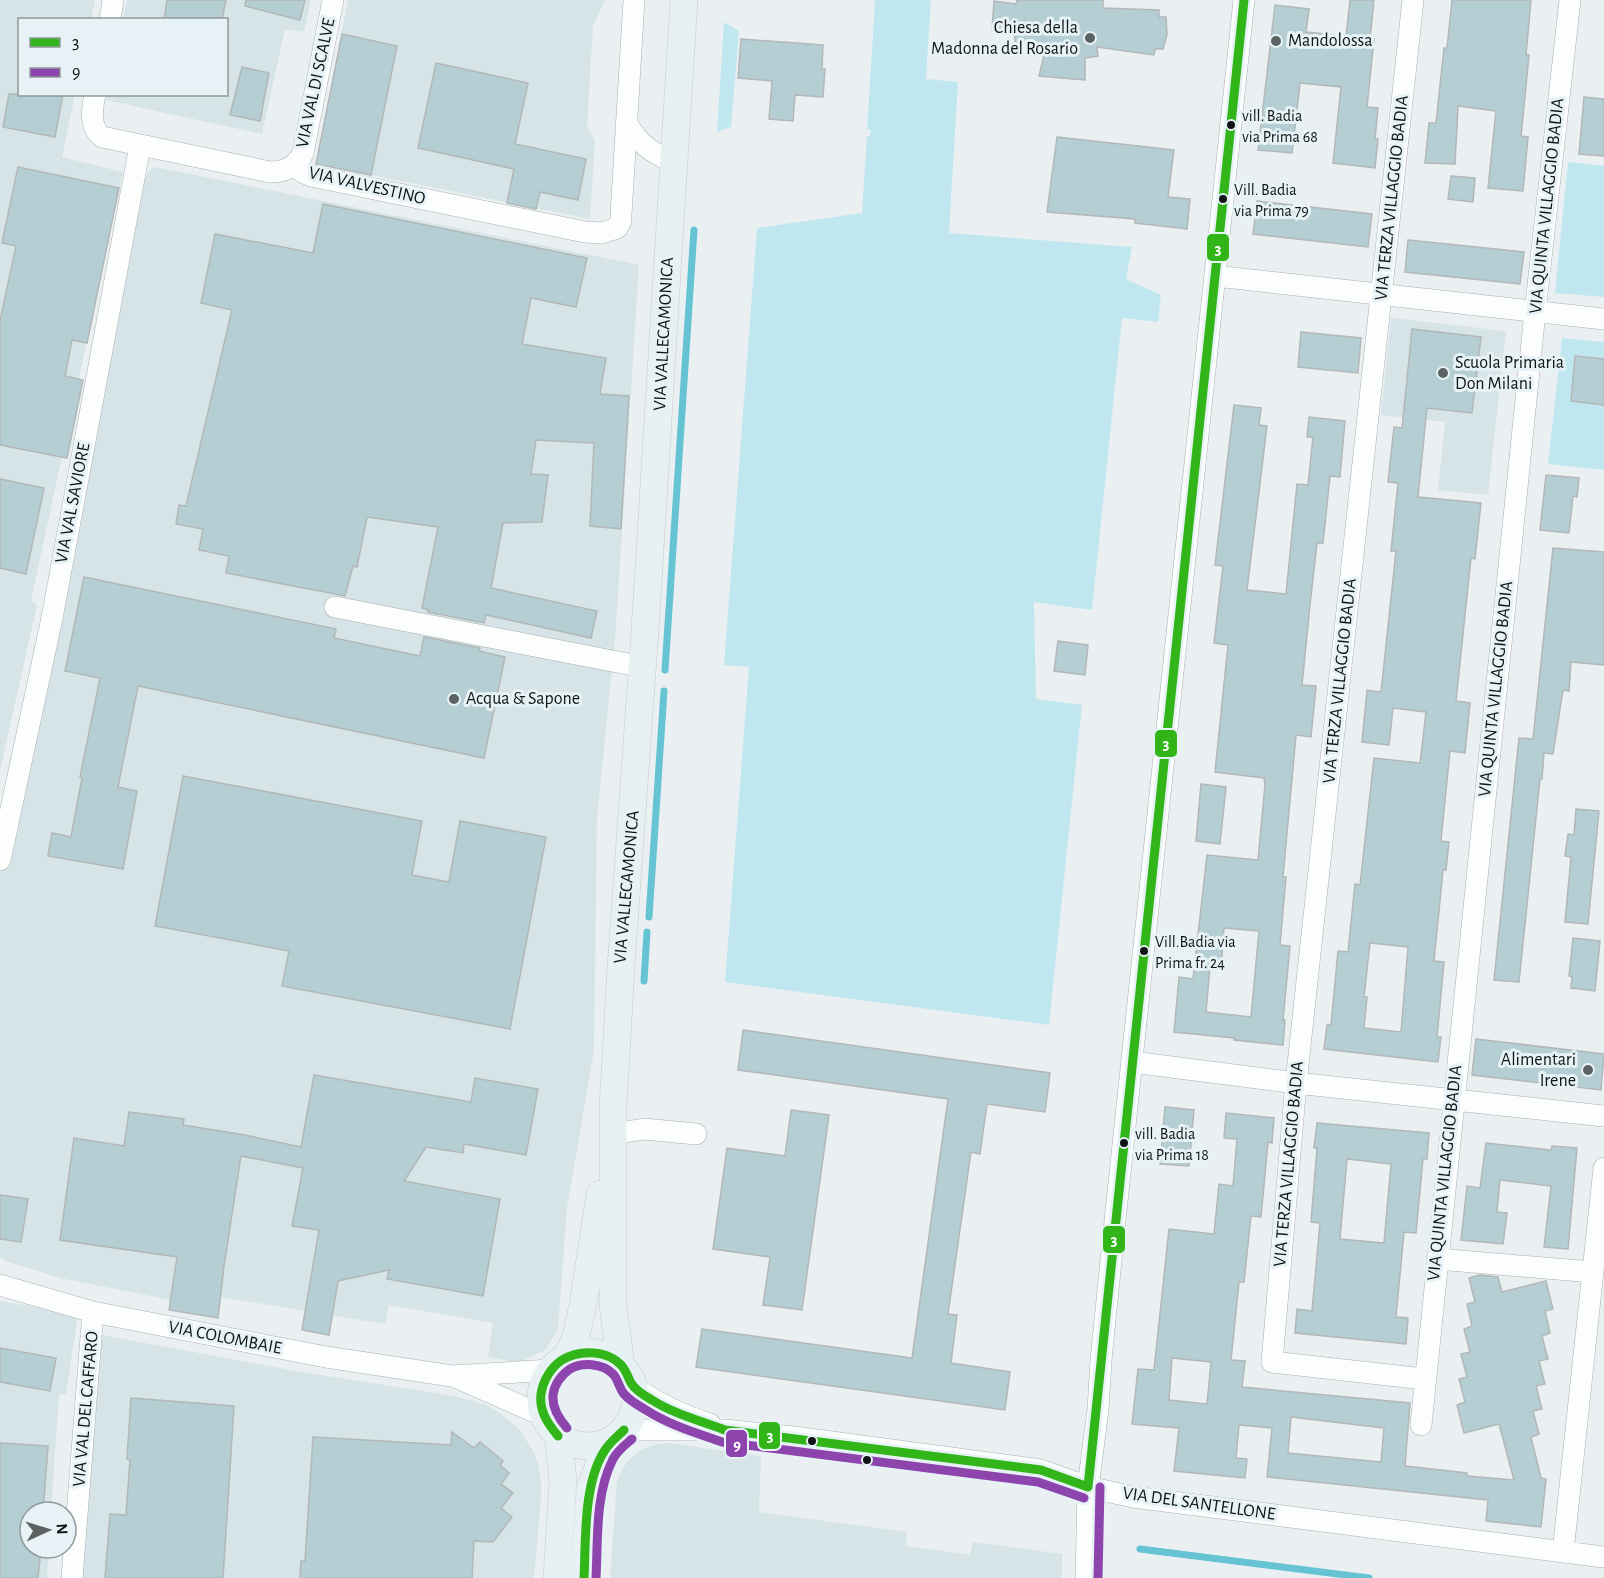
<svg xmlns="http://www.w3.org/2000/svg" width="1604" height="1578" viewBox="0 0 1604 1578" font-family="'Alegreya Sans',sans-serif">
	<style>
		.built { fill: #d6e3e7 }
		.green { fill: #c0e7f0 }
		.lines { fill: none; stroke-linecap: round; stroke-linejoin: round }
		.stream { stroke: #66c3d4; stroke-width: 7 }
		.building { fill: #b4ced4; stroke: #b2b7b8; stroke-width: 1.5; fill-rule: evenodd }
		.minor-casing { stroke: #aaafb1; stroke-width: 22 }
		.major-casing { stroke: #c8cacb; stroke-width: 28 }
		.minor { stroke: #fcfdfd; stroke-width: 21 }
		.major { stroke: #e7f0f2; stroke-width: 27 }
		.bus-1-casing { stroke: #e6f2f5; stroke-width: 14 }
		.bus-2-casing { stroke: #e6f2f5; stroke-width: 14 }
		.bus-1 { stroke: #31b518; stroke-width: 9 }
		.bus-2 { stroke: #8e44ad; stroke-width: 9 }
		.poi-dot { fill: #5c6162; stroke: #e6f2f5; stroke-width: 2 }
		.bus-dot { fill: #101415; stroke: #e6f2f5; stroke-width: 2 }
		.labels { text-anchor: middle; dominant-baseline: central; stroke-width: 6; stroke-linejoin: round; paint-order: stroke }
		.bus-label { font-size: 16px; fill: #101415; stroke: #e6f2f5; text-anchor: start }
		.poi-label { font-size: 18px; fill: #101415; stroke: #e6f2f5; text-anchor: start }
		.street-label { font-size: 18px; fill: #101415; stroke: #e6f2f5 }
		.line-badge { stroke: #e6f2f5; stroke-width: 2 }
		.badge-label { font-size: 16px; text-anchor: middle; font-weight: bold; fill: #fff }
	</style>
	<rect width="100%" height="100%" fill="#eaf0f2"/>
	<!-- built -->
	<path class="built" d="M0 0H95L91 19 20 20V94L75 95 62 157 123 172 31 601 37 605 0 771Z
		M127 0H311L304 32 285 29 262 134 106 100 107 95 226 94V20L123 19Z
		M348 0H605L593 26 587 127 595 141 590 219 316 164Z
		M156 167 639 265 615 640 597 819 594 1050 567 1208 558 1329 545 1350 524 1360 515 1362 488 1357 493 1323 389 1305 385 1324 220 1297 216 1309 60 1278 6 1261 0 1257V849L60 590 145 178 150 170Z
		M1391 318 1506 331 1488 495 1438 490 1445 422 1381 415Z
		M0 1301 78 1314 66 1394H59L51 1512H30V1548H49L47 1578H0Z
		M96 1334 296 1371 454 1396 486 1405 497 1411 519 1429 534 1452 538 1465 541 1480V1500L534 1578H73Z
		M668 1443 761 1456 759 1512 907 1532 906 1546 970 1555 973 1542 1062 1554V1578H610L617 1481 621 1471 628 1461 640 1450 657 1444Z"/>
	<!-- green -->
	<path class="green" d="M875 0H931L926 79 958 82 949 233 1132 247 1126 279 1161 295 1158 322 1122 318 1092 610 1034 602 1036 699 1082 705 1049 1025 725 982 749 667 724 665 757 228 862 213 867 136H870L871 130 867 129Z
		M724 22 739 31 731 127 717 132Z
		M1568 162 1604 166V297L1555 293Z
		M1562 338 1604 342V470L1548 464Z"/>
	<g class="lines">
		<!-- stream -->
		<path class="stream" d="M665 670 694 230
			M649 917 664 691
			M644 981 647 932
			M1140 1549 1369 1578"/>
	</g>
	<!-- building -->
	<path class="building" d="M167 0H226L222 20H164Z
		M246 0H305L300 20 245 6Z
		M1017 0H1103V8L1159 10V17H1166L1167 35 1163 49H1155L1154 55 1097 47 1098 56 1085 58V80L1039 76 1044 55 1033 52 1036 41 1015 42 1014 32 992 29 994 1 1016 4Z
		M1350 0H1374L1370 39H1374L1367 107 1378 108 1375 139H1378L1375 168 1333 163 1341 87 1300 83 1292 153 1258 150 1275 5 1309 9 1306 32 1346 36Z
		M1452 0H1531L1526 55H1529L1521 136 1528 137 1523 191 1488 188 1496 111 1458 106 1455 164 1425 163 1429 123H1436L1444 48H1447Z
		M342 34 397 46 371 175 316 164Z
		M741 39 823 45 822 69H825L823 97 795 95 793 121 769 119 772 81 738 78Z
		M436 63 528 83 515 144 586 159 578 200 540 192 536 209 507 203 514 169 418 148Z
		M242 67 269 73 260 121 230 115Z
		M9 94H63L55 137 3 127Z
		M1584 97 1604 99V156L1579 154Z
		M1057 137 1174 150 1168 197 1190 199 1187 229 1135 223V219L1047 212Z
		M18 167 119 188 87 343 72 340 65 376 83 380 67 458 0 445V321L16 246 2 243Z
		M1451 176 1475 178 1473 202 1448 199Z
		M1257 201 1372 214 1368 247 1253 234Z
		M323 204 587 258 576 307 531 298 522 344 606 358 600 394 629 396 621 529 590 526 594 443 536 440 531 474 548 475 542 522 503 523 491 588 597 611 591 638 486 615 484 623 428 612 429 610 422 608 438 527 367 517 357 567 353 566 345 596 226 573 229 556 199 550 203 529 176 524 179 505 186 506 232 310 201 303 215 234 313 253Z
		M1408 240 1524 252 1520 284 1405 272Z
		M1412 329 1481 337 1472 413 1427 408 1418 497 1481 503 1475 559 1471 558 1456 701 1470 703 1465 753 1450 751 1442 830 1441 841 1449 842 1446 870H1443L1434 961 1444 962 1437 1037H1441L1438 1062 1324 1049 1327 1025H1331L1338 951 1348 952 1355 884 1360 885 1374 758 1420 763 1426 712 1393 708 1389 745 1362 742 1367 690 1381 692 1396 551H1391L1398 483 1388 482 1394 427 1402 428ZM1370 943 1408 947 1401 1032 1364 1028 1367 997H1364Z
		M1301 332 1361 338 1358 373 1298 367Z
		M1575 356 1604 359V405L1571 401Z
		M1234 405 1261 408 1259 425 1267 426 1247 590 1286 594 1297 484 1308 485 1313 437H1307L1309 417 1345 421 1340 477 1330 476 1323 543H1317L1310 605 1302 685 1316 686 1311 737 1296 735 1283 877H1286L1280 945 1290 946 1283 1020H1285L1283 1045 1234 1040V1038L1174 1032 1179 977 1193 979 1207 855 1258 860 1265 785 1264 778 1215 772 1228 645 1214 643 1223 566 1215 565ZM1224 928 1259 931 1251 1017 1206 1012 1210 967 1221 968Z
		M1546 475 1579 478 1577 497 1573 496 1569 533 1540 530Z
		M0 479 44 488 26 574 0 568Z
		M1553 548 1604 552V665L1571 662 1569 691 1563 690 1553 754 1544 753 1542 779H1540L1519 982 1494 980 1519 738 1533 739Z
		M84 577 336 629 334 638 420 656 424 637 480 648 479 651 505 657 484 758 138 686 118 787 137 791 123 869 48 856 52 833 71 837 82 778 80 777 100 678 65 671Z
		M1058 641 1088 645 1085 675 1054 671Z
		M183 776 422 821 412 875 449 882 460 821 546 837 510 1029 282 986 289 951 155 926Z
		M1201 784 1226 787 1220 844 1196 841Z
		M1576 809 1599 811 1588 924 1565 922 1571 857 1565 856 1568 834 1574 835Z
		M1573 938 1600 941 1595 991 1571 988 1572 977 1569 976Z
		M743 1030 1050 1073 1045 1112 987 1104 980 1154 971 1152 948 1314 957 1315 951 1363 1010 1372 1005 1410 696 1367 702 1329 912 1358 948 1099 738 1070Z
		M1476 1039 1604 1054 1601 1090 1472 1075Z
		M314 1075 471 1102 475 1078 538 1089 526 1155 464 1144 463 1153 426 1147 404 1181 500 1199 483 1296 387 1279 389 1270 338 1281 329 1335 302 1330 319 1230 292 1226 303 1168 241 1156 224 1266 218 1318 169 1310 177 1257 60 1240 74 1138 124 1146 129 1112 184 1119 183 1125 245 1135 301 1147Z
		M1165 1107 1194 1110 1189 1166 1160 1164Z
		M791 1110 829 1115 802 1310 763 1305 770 1257 713 1249 727 1148 785 1156Z
		M1226 1113 1274 1118 1272 1143 1268 1142 1261 1217 1251 1216 1244 1282H1239L1231 1360 1245 1361 1242 1387 1410 1403 1405 1466 1467 1473V1476L1514 1480 1499 1424 1464 1433 1457 1405 1465 1402 1459 1379 1467 1377 1461 1354 1470 1352 1464 1329 1472 1326 1467 1304 1475 1302 1469 1278 1480 1275 1498 1277 1502 1292 1546 1281 1553 1309 1545 1311 1550 1333 1542 1336 1548 1359 1539 1361 1545 1384 1536 1386 1542 1409 1533 1411 1539 1434 1531 1437 1541 1478 1546 1479 1541 1527 1486 1521 1488 1500 1267 1477 1272 1428 1239 1425 1236 1458 1247 1459 1245 1478 1174 1471 1179 1428 1132 1424 1138 1369 1154 1370 1169 1229 1214 1234 1219 1184 1233 1186 1237 1139 1224 1138ZM1172 1358 1211 1362 1207 1404 1169 1400ZM1291 1417 1384 1428 1381 1462 1288 1453Z
		M1317 1123 1429 1133 1427 1159H1423L1416 1233 1404 1232 1396 1317 1408 1318 1406 1344 1295 1333 1297 1309 1312 1311 1320 1223 1311 1222 1317 1148H1314ZM1347 1159 1391 1164 1384 1243 1340 1239Z
		M1486 1143 1551 1150 1552 1146 1577 1148 1568 1249 1544 1247 1551 1186 1500 1180 1497 1212 1507 1213 1503 1244 1461 1240 1467 1186 1480 1188Z
		M0 1195 28 1199 21 1242 0 1239Z
		M0 1348 56 1358 50 1391 0 1382Z
		M131 1398 234 1406 223 1578H105L110 1514 126 1515 130 1460 127 1459Z
		M452 1432 474 1448 480 1442 503 1461 500 1465 509 1473 501 1484 513 1493 501 1508 512 1517 493 1542 474 1541 472 1578H300L301 1561H305L313 1437 451 1445Z
		M0 1443 48 1446 43 1512H30V1548H41L38 1578H0Z"/>
	<g class="lines">
		<!-- minor casing -->
		<g class="minor-casing">
			<path id="minor" d="M1413 0 1296 1083 1272 1362 1424 1379
				M110 20 113 0
				M95 94C92 109 89 127 102 137L270 172C285 172 296 167 303 153L333 0
				M627 123C638 144 653 153 674 163
				M295 164 302 172 311 176 585 232 602 233 617 228 621 221V215L634 0
				M1215 276 1604 319
				M335 607 643 667
				M0 860 52 618 140 146
				M1132 1062 1296 1083 1604 1116
				M613 1134 644 1129 696 1134
				M1437 1259 1593 1272
				M0 1285 93 1312 326 1357 452 1376 551 1370
				M455 1377 544 1416
				M633 1386C657 1404 682 1415 710 1424
				M1421 1425 1535 312 1570 0
				M624 1430H725L794 1437 1041 1470 1088 1487 1133 1497 1604 1557
				M1563 1552 1604 1168
				M72 1578 93 1312
				M1086 1578 1088 1487 1098 1410 1101 1360 1116 1211 1244 0"/>
		</g>
		<!-- major casing -->
		<g class="major-casing">
			<path id="major" d="M541 1399a47 47 0 1 1 94 0a47 47 0 1 1-94 0Z
				M566 1357 575 1340 583 1305 600 1194
				M621 1366 613 1305V1107L621 967 645 630 684 0
				M557 1578 563 1481 558 1436
				M584 1578 590 1489 601 1460 612 1440"/>
		</g>
		<!-- minor -->
		<use href="#minor" class="minor"/>
		<!-- major -->
		<use href="#major" class="major"/>
		<!-- bus-1 casing -->
		<g class="bus-1-casing">
			<path id="bus-1" d="M558 1436C548 1424 539 1411 541 1394 543 1381 551 1367 562 1360 580 1349 608 1350 622 1366 626 1371 628 1377 631 1383 635 1390 645 1396 652 1400 674 1414 701 1421 725 1430L1041 1470 1088 1487
				M1088 1487 1244 0
				M584 1578C586 1540 583 1483 605 1450 610 1442 617 1437 624 1430"/>
		</g>
		<!-- bus-2 casing -->
		<g class="bus-2-casing">
			<path id="bus-2" d="M567 1428C559 1419 552 1408 553 1395 554 1385 561 1375 570 1369 582 1362 602 1363 613 1374 618 1379 619 1388 624 1394 629 1400 639 1406 646 1410 669 1425 697 1433 722 1442L1038 1482 1084 1498
				M596 1578C598 1540 595 1494 613 1459 618 1450 625 1445 632 1439
				M1098 1578 1100 1487"/>
		</g>
		<!-- bus-1 -->
		<use href="#bus-1" class="bus-1"/>
		<!-- bus-2 -->
		<use href="#bus-2" class="bus-2"/>
	</g>
	<!-- markers -->
	<g class="poi-dot">
		<circle cx="1090" cy="38" r="6"/>
		<circle cx="1276" cy="41" r="6"/>
		<circle cx="1443" cy="373" r="6"/>
		<circle cx="454" cy="699" r="6"/>
		<circle cx="1588" cy="1070" r="6"/>
	</g>
	<g class="bus-dot">
		<circle cx="1231" cy="125" r="5"/>
		<circle cx="1223" cy="199" r="5"/>
		<circle cx="1144" cy="951" r="5"/>
		<circle cx="1124" cy="1143" r="5"/>
		<circle cx="812" cy="1441" r="5"/>
		<circle cx="867" cy="1460" r="5"/>
	</g>
	<g class="labels">
		<!-- bus labels -->
		<g class="bus-label">
			<text x="1242" y="116">vill. Badia<tspan x="1242" dy="21">via Prima 68</tspan></text>
			<text x="1234" y="190">Vill. Badia<tspan x="1234" dy="21">via Prima 79</tspan></text>
			<text x="1155" y="942">Vill.Badia via<tspan x="1155" dy="21">Prima fr. 24</tspan></text>
			<text x="1135" y="1134">vill. Badia<tspan x="1135" dy="21">via Prima 18</tspan></text>
		</g>
		<!-- poi labels -->
		<g class="poi-label">
			<text x="1078" y="28" text-anchor="end">Chiesa della<tspan x="1078" dy="21">Madonna del Rosario</tspan></text>
			<text x="1288" y="41">Mandolossa</text>
			<text x="1455" y="363">Scuola Primaria<tspan x="1455" dy="21">Don Milani</tspan></text>
			<text x="466" y="699">Acqua &amp; Sapone</text>
			<text x="1576" y="1060" text-anchor="end">Alimentari<tspan x="1576" dy="21">Irene</tspan></text>
		</g>
		<!-- street labels -->
		<g class="street-label">
			<text transform="translate(316 83) rotate(-78)">VIA VAL DI SCALVE</text>
			<text transform="translate(367 186) rotate(13)">VIA VALVESTINO</text>
			<text transform="translate(1392 198) rotate(-84)">VIA TERZA VILLAGGIO BADIA</text>
			<text transform="translate(1547 206) rotate(-84)">VIA QUINTA VILLAGGIO BADIA</text>
			<text transform="translate(664 334) rotate(-87)">VIA VALLECAMONICA</text>
			<text transform="translate(73 503) rotate(-79)">VIA VAL SAVIORE</text>
			<text transform="translate(1340 681) rotate(-84)">VIA TERZA VILLAGGIO BADIA</text>
			<text transform="translate(1496 689) rotate(-84)">VIA QUINTA VILLAGGIO BADIA</text>
			<text transform="translate(627 887) rotate(-85)">VIA VALLECAMONICA</text>
			<text transform="translate(1289 1164) rotate(-85)">VIA TERZA VILLAGGIO BADIA</text>
			<text transform="translate(1445 1173) rotate(-84)">VIA QUINTA VILLAGGIO BADIA</text>
			<text transform="translate(225 1338) rotate(11)">VIA COLOMBAIE</text>
			<text transform="translate(86 1409) rotate(-85)">VIA VAL DEL CAFFARO</text>
			<text transform="translate(1199 1504) rotate(8)">VIA DEL SANTELLONE</text>
		</g>
	</g>
	<g class="line-badge">
		<rect x="1206" y="233" width="24" height="29" rx="6" fill="#31b518"/>
		<rect x="1154" y="729" width="24" height="29" rx="6" fill="#31b518"/>
		<rect x="1102" y="1225" width="24" height="29" rx="6" fill="#31b518"/>
		<rect x="758" y="1421" width="23" height="29" rx="6" fill="#31b518"/>
		<rect x="725" y="1429" width="23" height="29" rx="6" fill="#8e44ad"/>
	</g>
	<g class="badge-label">
		<text x="1218" y="254">3</text>
		<text x="1166" y="749">3</text>
		<text x="1114" y="1245">3</text>
		<text x="770" y="1441">3</text>
		<text x="737" y="1450">9</text>
	</g>
	<!-- legend -->
	<rect x="18" y="18" width="210" height="78" fill="#e6f2f5" stroke="#90999b" stroke-width="1.5"/>
	<rect x="30" y="38" width="30" height="9" fill="#31b518" stroke="#90999b" stroke-width="1.5"/>
	<text x="72" y="48" font-size="18" fill="#101415">3</text>
	<rect x="30" y="68" width="30" height="9" fill="#8e44ad" stroke="#90999b" stroke-width="1.5"/>
	<text x="72" y="78" font-size="18" fill="#101415">9</text>
	<!-- north arrow -->
	<g transform="translate(48 1530) rotate(86)"><circle r="28" fill="#e6f2f5" stroke="#90999b" stroke-width="1.5"/>
	<path d="M0-4.5L10 22L0 15L-10 22Z" fill="#5c6162"/>
	<text y="-9" font-size="16" font-weight="bold" text-anchor="middle" fill="#101415">N</text>
	</g>
</svg>
